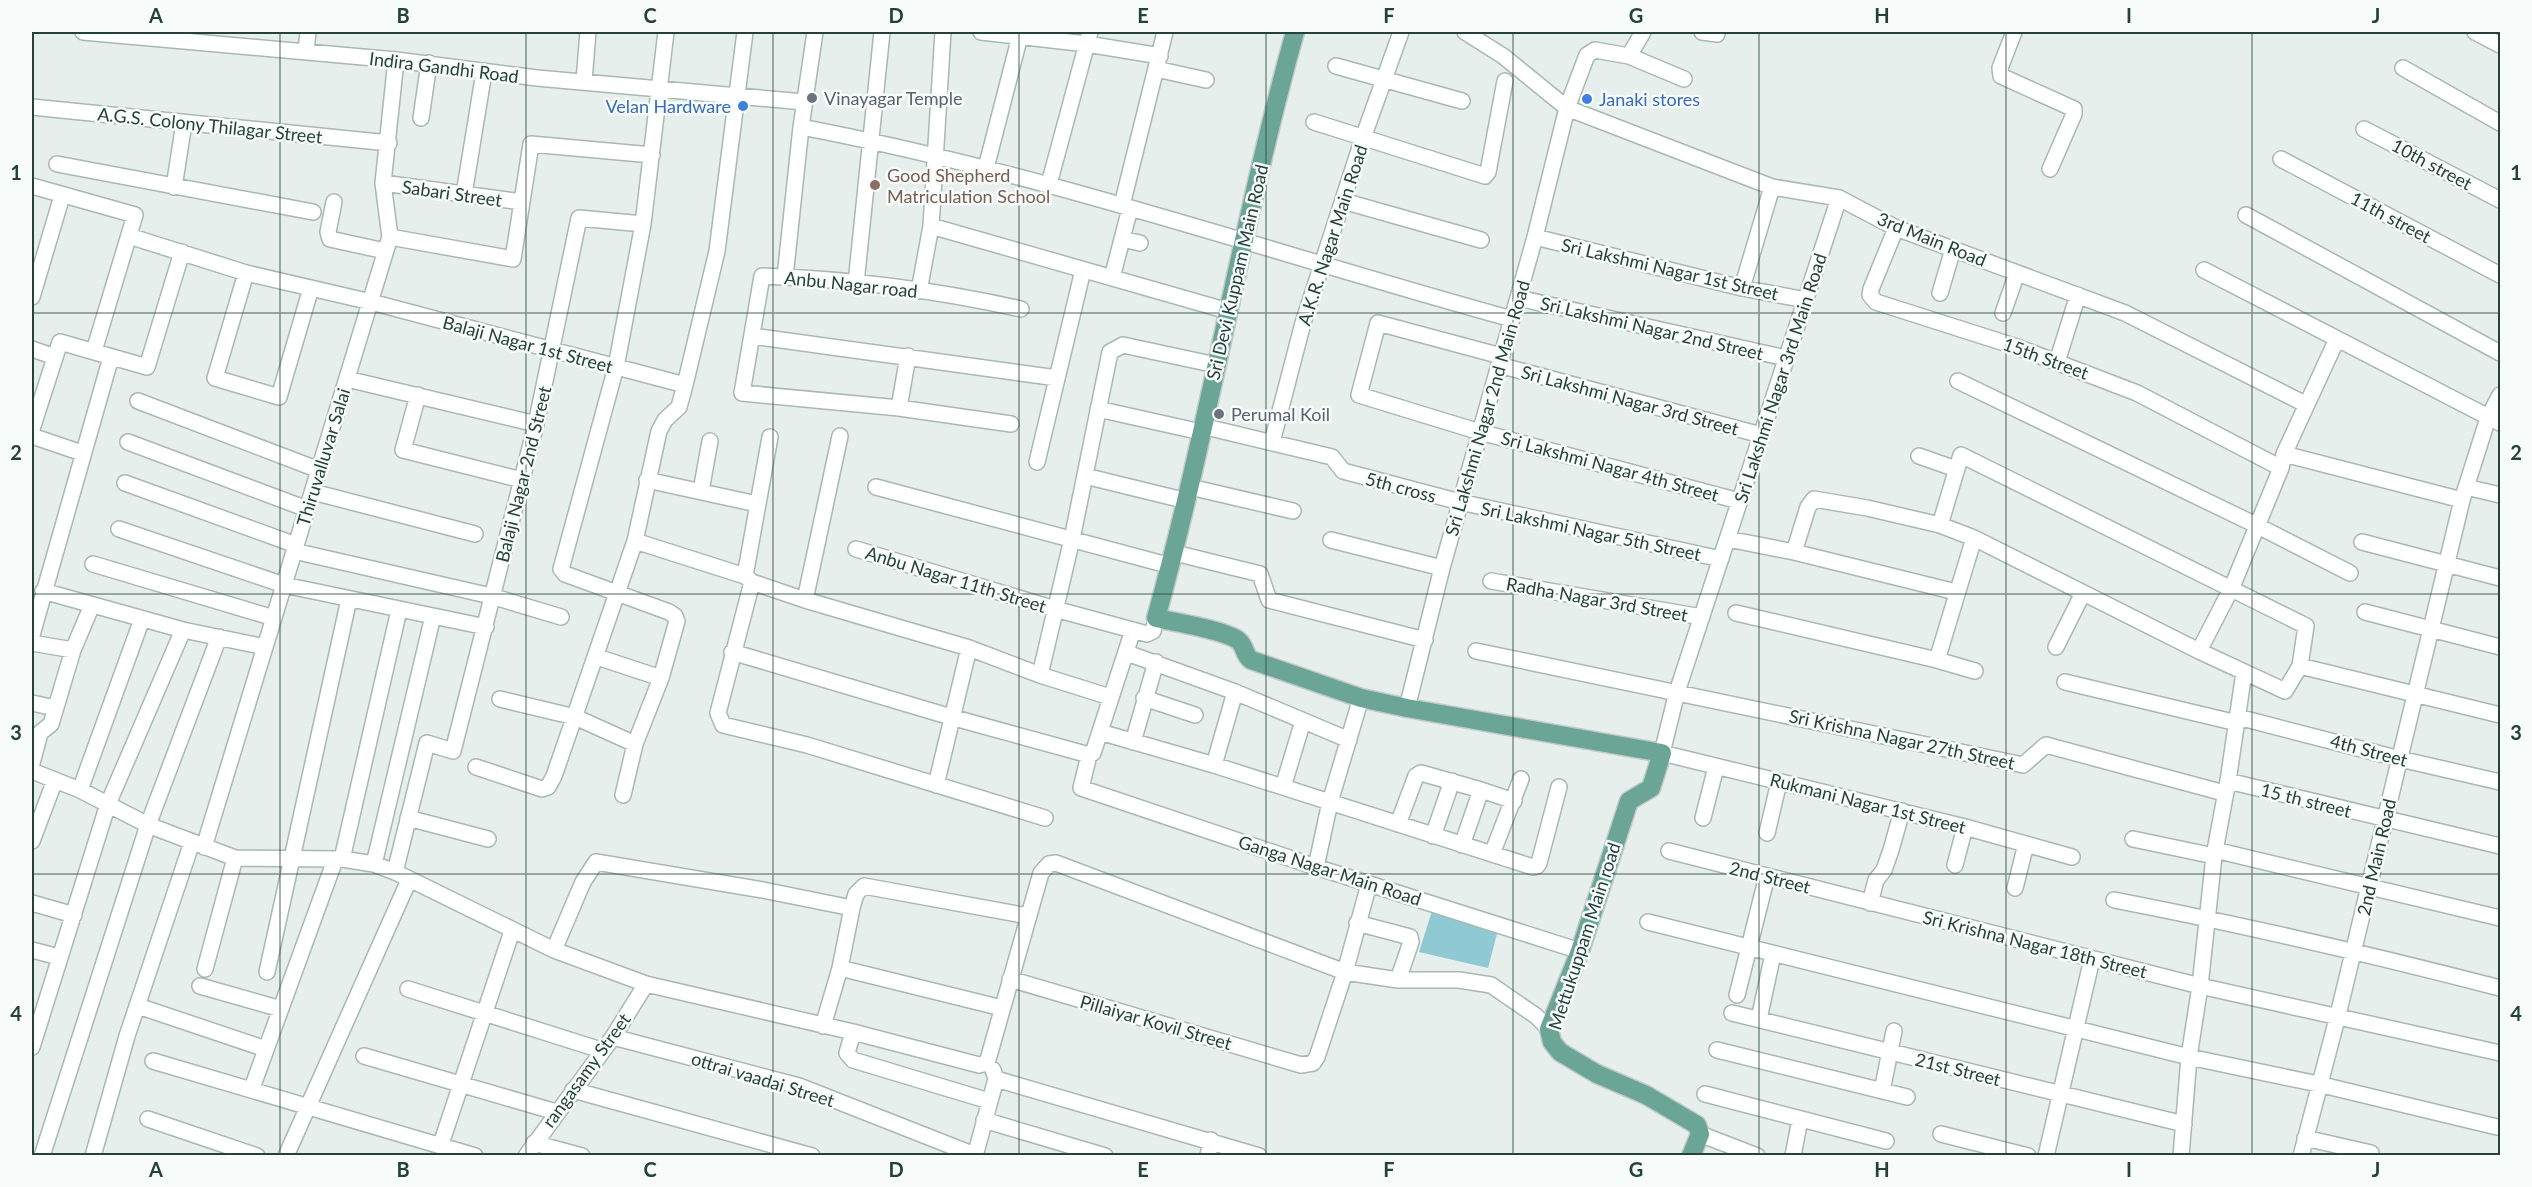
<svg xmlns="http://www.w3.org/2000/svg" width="2532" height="1187" viewBox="0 0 2532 1187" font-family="Lato,sans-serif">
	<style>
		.water { fill: #8ec9d4 }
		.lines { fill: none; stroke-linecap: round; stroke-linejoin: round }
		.minor-casing { stroke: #a8b8b2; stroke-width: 18 }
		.major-casing { stroke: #c2cac8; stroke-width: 21 }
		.minor { stroke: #fff; stroke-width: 15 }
		.major { stroke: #6aa596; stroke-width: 18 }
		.grid { fill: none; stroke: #24423a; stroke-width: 1.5; stroke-opacity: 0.55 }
		.worship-dot { fill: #6b7280; stroke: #f7fbf9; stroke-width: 2 }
		.shop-dot { fill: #3f7fe0; stroke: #f7fbf9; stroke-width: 2 }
		.education-dot { fill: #8d6e63; stroke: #f7fbf9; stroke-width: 2 }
		.labels { text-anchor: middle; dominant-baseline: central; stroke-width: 5; stroke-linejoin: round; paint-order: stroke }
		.street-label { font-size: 18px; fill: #24423a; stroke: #f7fbf9 }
		.worship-label { font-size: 18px; fill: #5b616d; stroke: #f7fbf9; text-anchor: start }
		.shop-label { font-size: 18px; fill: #366cbe; stroke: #f7fbf9; text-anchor: start }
		.education-label { font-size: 18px; fill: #785e54; stroke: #f7fbf9; text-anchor: start }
		.neatline { fill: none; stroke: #24423a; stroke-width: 2 }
		.grid-label { font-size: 20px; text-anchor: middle; font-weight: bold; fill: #24423a }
	</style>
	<rect width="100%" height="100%" fill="#e6efeb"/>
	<!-- water -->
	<path class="water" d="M1432 911 1498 930 1488 968 1419 952Z"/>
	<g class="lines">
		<!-- minor casing -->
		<g class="minor-casing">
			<path id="minor" d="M83 32 396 60 537 78 804 102
				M815 32 801 127C1043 173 1275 254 1512 319
				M981 32 1087 44 1160 56
				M1465 32 1503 56 1567 108 1772 187 1839 198 1896 228 2125 313 2305 404
				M1702 32 1717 34
				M2014 32 2000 68 2001 76 2074 109V114L2050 169
				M2475 32 2500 45
				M306 51 308 32
				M1629 56 1643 32
				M1336 66 1462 101
				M2403 68 2500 123
				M1156 69 1206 80
				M584 81 588 32
				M32 107 389 143
				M421 118 429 63
				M1314 122 1485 176 1488 172 1505 81
				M2364 129 2500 200
				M2281 159 2500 275
				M57 164 313 212
				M986 168 1021 32
				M383 183 522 202
				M1049 184 1090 32
				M32 186 135 215 94 351
				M174 187 184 123
				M464 194 484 72
				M1839 198 1677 692 1662 753 1965 827 2072 857
				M1343 201 1481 240
				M334 202 328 232 330 239 385 251
				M1122 205 1165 32
				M2246 215 2500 353
				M931 226 1228 311
				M1896 228 1871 289 1870 295 1876 302 2017 347 2137 393 2281 468
				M129 236 246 273 371 302 685 385
				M390 237 513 259 531 144 652 155
				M1535 237 1742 288 1806 300
				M1122 239 1140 243
				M2204 270 2500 423
				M246 273 215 378 279 397 311 288
				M785 277 801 127
				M1112 278 1130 208
				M856 283 882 32
				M1742 288 1772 187
				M919 291 931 226 943 32
				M1940 293 1953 249
				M32 297 62 196
				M1518 298 1786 358
				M2003 313 2017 273
				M752 336 1057 378
				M32 349 55 357
				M1501 356 1378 323 1359 395 1480 432 1739 501
				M2057 362 2078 295
				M1499 365 1761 435
				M347 379 536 424
				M1958 381 2258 526 2350 573
				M418 395 403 450 522 480
				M138 401 319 470
				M899 408 908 356
				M1098 409 1201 432
				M1011 424 899 408 742 393 762 276C849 279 936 290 1021 309
				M1202 426 1332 457 1343 471 1460 502 1721 559
				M32 429 60 342 147 367 182 252
				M32 436 82 453
				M770 437 745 576 752 582 805 600 969 648 1040 675 1110 697
				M128 442 307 509
				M1272 442 1303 323 1363 138 1401 32
				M2284 454 2462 500
				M1919 456 1956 469
				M1037 462 1083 270
				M1085 476 1187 501
				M647 480 757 504
				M125 483 296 545
				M876 487 1171 566
				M1190 487 1293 511
				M2466 487 2500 495
				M701 491 710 441
				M313 492 475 534
				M119 529 284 585 486 627
				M1728 539 1794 552 1808 507 1814 499 1867 508 1940 525 1974 538 2199 651 2285 691 2300 666 2306 626 1961 455 1940 525
				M1331 540 1442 568
				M635 541 745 576
				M2362 542 2500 578
				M856 549 1055 609 1147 634 1153 631 1156 618
				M294 551 491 596 561 617
				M1794 552 1956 592
				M1175 553 1260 574 1269 600 1425 640
				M93 564 274 618
				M1491 581 1702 617
				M752 582 718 713 723 725 807 745 1045 818
				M43 591 183 630 265 647
				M805 600 840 436
				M2365 612 2500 647
				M1736 613 1937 660 1974 538
				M1133 630 1093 753 1089 755 1081 788 1316 867 1580 951
				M32 635 111 357
				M32 643 73 650
				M2056 647 2083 593
				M1476 651 2023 765 2046 745 2224 793
				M2199 651 2232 587 2281 468 2284 454 2337 339
				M732 652 951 717 1089 755
				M1127 653 1235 692 1349 740
				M597 657 661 678
				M1937 660 1975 671
				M2300 666 2500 715
				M1040 675 1072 539 1110 352 1123 345 1216 365
				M2065 682 2237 723
				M1144 698 1195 715
				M500 699 575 717 635 744
				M32 703 55 708
				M1407 708 1442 568 1535 237 1567 108 1587 55 1595 50 1629 56 1684 79
				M2238 717 2400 759 2500 782
				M1100 732 1214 765 1533 867 1537 866 1539 863 1559 787
				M1133 742 1156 662
				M32 763 40 733 51 724 73 650 92 605
				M1214 765 1235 692
				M476 767 542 789 548 787 554 776 635 541 659 431 665 420 679 407 685 385 717 251 745 32
				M32 771 80 790 148 825 235 858 342 859 374 864 395 872 554 950 646 984 853 1032 979 1065 987 1063
				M2228 781 2500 846
				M936 785 969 648
				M1283 787 1303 721
				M80 790 142 619
				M1481 790 1514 801
				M623 795 635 744 661 678 677 621 675 616 669 612 565 574 561 569 616 367 643 224 666 32
				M408 818 488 839
				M1703 818 1716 767
				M1398 824 1416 776 1421 773 1481 790 1462 845
				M1767 833 1779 782
				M1433 836 1452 781
				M2133 839 2214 856
				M32 841 55 780
				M204 847 390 237 383 183 396 60
				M2215 850 2500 918
				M1669 851 2200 986 2500 1053
				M1492 854 1521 779
				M342 859 399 610
				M374 864 433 616
				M1955 865 1965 827
				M1316 867 1330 802 1361 698
				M395 872 427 743 453 751 536 424 579 218 643 224
				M2015 888 2026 844
				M2114 900C2244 925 2372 955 2500 988
				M32 903 74 915
				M1870 903 1876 880 1884 870 1891 850 1902 811
				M1648 922 2189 1057 2318 1084 2497 1127
				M1357 923 1410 937 1411 942 1398 980
				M32 950 59 957
				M554 950 583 882 596 862 763 890 852 908
				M840 968 1002 1008
				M205 969 235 858
				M267 972 349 599
				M1010 979 1301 1065 1313 1063 1317 1057 1345 972 1369 884
				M200 986 281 1009
				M408 989 601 1050
				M1737 995 1767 876
				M138 1006 266 1049
				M1732 1013 2184 1124
				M1759 1019 1773 954
				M823 1026 840 968 852 908 856 894 864 886 1028 916
				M853 1032 847 1053 853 1060 989 1101
				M613 1037 799 1086 977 1156
				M32 1047 108 804 183 630
				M1717 1050 1907 1097
				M364 1056 556 1112
				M153 1061 475 1156
				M987 1063 1041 873 1049 864 1056 863 1345 972 1398 980H1459L1491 985 1536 1016 1549 1029
				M996 1079 1259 1156
				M252 1088 335 860
				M573 1090 812 1156
				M1882 1091 1894 1031
				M1705 1094 1886 1141
				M148 1119 257 1156
				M984 1120 1105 1156
				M1700 1134 1757 1156
				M1941 1134 2028 1156
				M2305 1138 2371 1153
				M534 1143 582 1156
				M441 1144 512 931
				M42 1156 148 825 219 637
				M93 1156 127 1036 192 842
				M286 1156 409 880
				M526 1156 613 1037 646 984
				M975 1156 996 1079 993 1070
				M1208 1156 1211 1140
				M1793 1156 1800 1119
				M2046 1156 2092 959
				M2181 1156 2189 1057 2200 986 2214 856 2228 781 2244 672
				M2301 1156 2338 1015 2462 500 2488 418 2500 395"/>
		</g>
		<!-- major casing -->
		<g class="major-casing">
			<path id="major" d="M1295 32C1241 225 1210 424 1156 618 1174 622 1226 630 1239 641 1245 646 1244 655 1251 660L1361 698 1407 708 1662 753 1651 788 1629 801 1580 951 1549 1029 1552 1042 1560 1052 1597 1074 1646 1095 1697 1125 1700 1134 1691 1156"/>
		</g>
		<!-- minor -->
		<use href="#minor" class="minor"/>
		<!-- major -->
		<use href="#major" class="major"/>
	</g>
	<!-- grid -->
	<path class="grid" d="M280 32V1156M526 32V1156M773 32V1156M1019 32V1156M1266 32V1156M1513 32V1156M1759 32V1156M2006 32V1156M2252 32V1156M32 313H2500M32 594H2500M32 874H2500"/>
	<!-- markers -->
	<g class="worship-dot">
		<circle cx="812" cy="98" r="6"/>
		<circle cx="1219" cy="414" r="6"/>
	</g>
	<g class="shop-dot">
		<circle cx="1587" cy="99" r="6"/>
		<circle cx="743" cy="106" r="6"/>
	</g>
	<circle class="education-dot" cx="875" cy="185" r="6"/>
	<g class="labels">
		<!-- street labels -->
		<g class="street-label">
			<text transform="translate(444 67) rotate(7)">Indira Gandhi Road</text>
			<text transform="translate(210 125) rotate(6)">A.G.S. Colony Thilagar Street</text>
			<text transform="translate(2432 164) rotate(28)">10th street</text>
			<text transform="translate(452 193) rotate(8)">Sabari Street</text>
			<text transform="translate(2391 217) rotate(28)">11th street</text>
			<text transform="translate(1332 235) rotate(-72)">A.K.R. Nagar Main Road</text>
			<text transform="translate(1932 239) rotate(22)">3rd Main Road</text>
			<text transform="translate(1670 269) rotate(13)">Sri Lakshmi Nagar 1st Street</text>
			<text transform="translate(1237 272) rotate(-77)">Sri Devi Kuppam Main Road</text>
			<text transform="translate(851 284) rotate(6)">Anbu Nagar road</text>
			<text transform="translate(1652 328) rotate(13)">Sri Lakshmi Nagar 2nd Street</text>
			<text transform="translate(528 344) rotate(15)">Balaji Nagar 1st Street</text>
			<text transform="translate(2046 358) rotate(20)">15th Street</text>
			<text transform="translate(1780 378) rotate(-72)">Sri Lakshmi Nagar 3rd Main Road</text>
			<text transform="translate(1630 400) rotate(15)">Sri Lakshmi Nagar 3rd Street</text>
			<text transform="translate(1487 408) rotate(-74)">Sri Lakshmi Nagar 2nd Main Road</text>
			<text transform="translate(323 457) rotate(-73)">Thiruvalluvar Salai</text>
			<text transform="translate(1610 466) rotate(15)">Sri Lakshmi Nagar 4th Street</text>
			<text transform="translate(523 474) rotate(-76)">Balaji Nagar 2nd Street</text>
			<text transform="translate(1401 487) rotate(15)">5th cross</text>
			<text transform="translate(1591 531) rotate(12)">Sri Lakshmi Nagar 5th Street</text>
			<text transform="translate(956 579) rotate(17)">Anbu Nagar 11th Street</text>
			<text transform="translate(1597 599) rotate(10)">Radha Nagar 3rd Street</text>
			<text transform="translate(1902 739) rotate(12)">Sri Krishna Nagar 27th Street</text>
			<text transform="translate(2369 750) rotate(15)">4th Street</text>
			<text transform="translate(2306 800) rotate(14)">15 th street</text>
			<text transform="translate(1868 803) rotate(14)">Rukmani Nagar 1st Street</text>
			<text transform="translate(2376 857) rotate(-77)">2nd Main Road</text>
			<text transform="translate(1330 870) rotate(18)">Ganga Nagar Main Road</text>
			<text transform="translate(1770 877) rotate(14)">2nd Street</text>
			<text transform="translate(1584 936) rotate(-72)">Mettukuppam Main road</text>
			<text transform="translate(2035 944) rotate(14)">Sri Krishna Nagar 18th Street</text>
			<text transform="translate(1156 1022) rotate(16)">Pillaiyar Kovil Street</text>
			<text transform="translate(1958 1069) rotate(14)">21st Street</text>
			<text transform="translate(586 1070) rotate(-54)">rangasamy Street</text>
			<text transform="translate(763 1079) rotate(17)">ottrai vaadai Street</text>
		</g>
		<!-- worship labels -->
		<g class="worship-label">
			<text x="824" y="98">Vinayagar Temple</text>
			<text x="1231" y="414">Perumal Koil</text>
		</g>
		<!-- shop labels -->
		<g class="shop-label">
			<text x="1599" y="99">Janaki stores</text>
			<text x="731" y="106" text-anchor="end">Velan Hardware</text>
		</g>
		<!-- education labels -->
		<g class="education-label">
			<text x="887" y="175">Good Shepherd<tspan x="887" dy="21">Matriculation School</tspan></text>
		</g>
	</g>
	<!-- border -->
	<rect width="2532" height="1187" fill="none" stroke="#f7fbf9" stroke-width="66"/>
	<rect x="33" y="33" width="2466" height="1121" class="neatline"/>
	<g class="grid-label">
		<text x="156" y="23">A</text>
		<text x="403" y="23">B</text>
		<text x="650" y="23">C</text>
		<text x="896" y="23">D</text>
		<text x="1143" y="23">E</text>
		<text x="1389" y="23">F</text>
		<text x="1636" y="23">G</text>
		<text x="1882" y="23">H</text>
		<text x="2129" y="23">I</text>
		<text x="2376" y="23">J</text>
		<text x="16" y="180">1</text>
		<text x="2516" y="180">1</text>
		<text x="16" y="460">2</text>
		<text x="2516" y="460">2</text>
		<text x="16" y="740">3</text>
		<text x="2516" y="740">3</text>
		<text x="16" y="1021">4</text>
		<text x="2516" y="1021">4</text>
		<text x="156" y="1177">A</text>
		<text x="403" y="1177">B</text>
		<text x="650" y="1177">C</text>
		<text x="896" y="1177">D</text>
		<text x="1143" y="1177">E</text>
		<text x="1389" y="1177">F</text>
		<text x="1636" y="1177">G</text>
		<text x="1882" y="1177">H</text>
		<text x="2129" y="1177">I</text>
		<text x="2376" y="1177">J</text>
	</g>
</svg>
